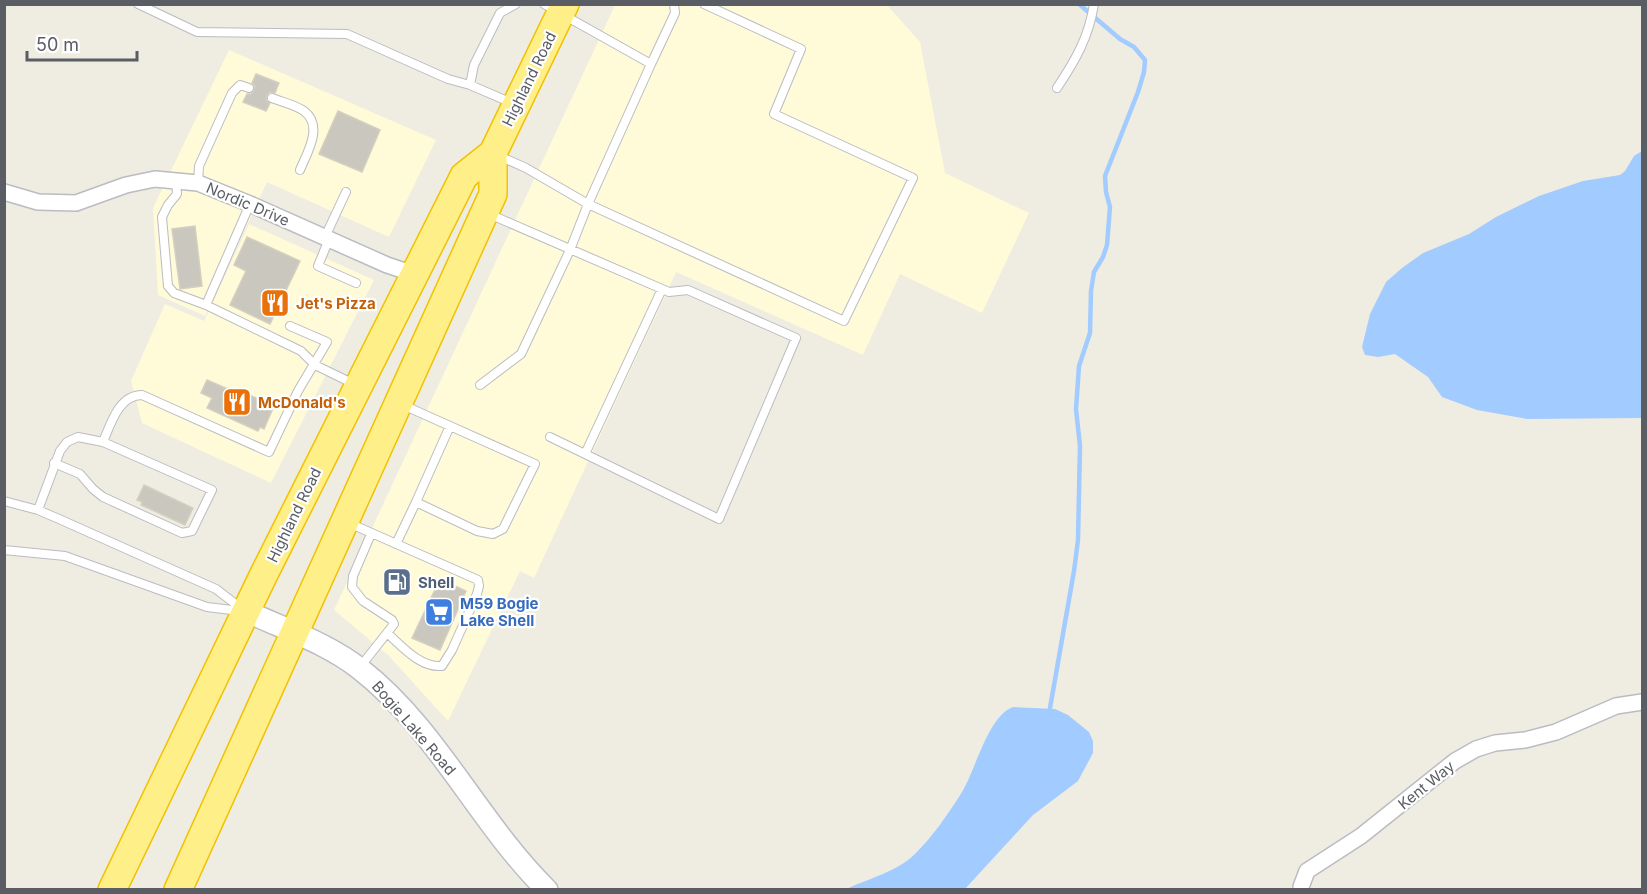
<svg xmlns="http://www.w3.org/2000/svg" width="1647" height="894" viewBox="0 0 1647 894" font-family="Inter,sans-serif">
	<style>
		.commercial { fill: #fffad7 }
		.water { fill: #a2cbff }
		.lines { fill: none; stroke-linecap: round; stroke-linejoin: round }
		.stream { stroke: #a2cbff; stroke-width: 4.5 }
		.building { fill: #cac7bf; stroke: #d4d0c0; stroke-width: 1.5 }
		.lane-casing { stroke: #babcc2; stroke-width: 10 }
		.street-casing { stroke: #babcc2; stroke-width: 18 }
		.secondary-casing { stroke: #bbbdc5; stroke-width: 24 }
		.highway-casing { stroke: #f1c200; stroke-width: 30 }
		.lane { stroke: #fff; stroke-width: 8 }
		.street { stroke: #fff; stroke-width: 15 }
		.secondary { stroke: #fff; stroke-width: 21 }
		.highway { stroke: #ffef89; stroke-width: 27 }
		.labels { text-anchor: middle; dominant-baseline: central; stroke-width: 4.5; stroke-linejoin: round; paint-order: stroke }
		.street-label { font-size: 15px; fill: #5a5e64; stroke: #fff }
		.food-label { font-size: 15px; font-weight: bold; fill: #c56008; stroke: #fff; text-anchor: start }
		.service-label { font-size: 15px; font-weight: bold; fill: #4e5e75; stroke: #fff; text-anchor: start }
		.shop-label { font-size: 15px; font-weight: bold; fill: #366cbe; stroke: #fff; text-anchor: start }
	</style>
	<rect width="100%" height="100%" fill="#efede2"/>
	<!-- commercial -->
	<path class="commercial" d="M615 5H887L920 42 945 173 1029 213 982 313 900 274 863 355 676 272 534 578 520 571 448 721 388 655 334 610Z
		M229 50 436 140 389 237 267 182 205 316 158 295 153 208Z
		M249 224 374 280 271 483 142 423 131 381 165 304 204 321Z"/>
	<!-- water -->
	<path class="water" d="M1642 151V418L1527 419 1477 410 1442 397 1428 377 1395 354 1378 357 1365 355 1362 347 1370 314 1386 282 1402 268 1423 253 1469 234 1496 217 1539 196 1583 181 1620 175 1625 171 1634 156Z
		M1013 707 1055 709 1068 715 1089 732 1093 741V753L1078 781 1033 815 965 889H846C868 879 898 871 915 854 933 836 949 813 962 792 976 769 988 716 1013 707Z"/>
	<g class="lines">
		<!-- stream -->
		<path class="stream" d="M1050 708 1074 571 1078 540 1080 446 1076 409 1079 366 1090 333 1091 291 1094 272 1103 257 1107 245 1110 207 1106 192 1105 176 1138 92 1144 72 1145 60 1134 47 1120 39 1079 4"/>
	</g>
	<!-- building -->
	<path class="building" d="M256 74 279 83 275 93 270 92 267 95 266 100 270 103 266 111 243 102 247 94H251L254 90 255 86 252 83Z
		M338 111 380 130 362 172 319 154Z
		M195 226 202 286 180 289 172 229Z
		M247 237 300 261 270 324 230 305 246 271 234 265Z
		M207 380 246 397 247 394 274 406 264 429 260 427 258 431 207 408 212 398 201 393Z
		M144 485 193 508 185 525 141 505 142 502 137 500Z
		M440 579 466 591 440 650 412 638Z"/>
	<g class="lines">
		<!-- lane casing -->
		<g class="lane-casing">
			<path id="lane" d="M138 4 197 32 347 34 448 79 470 85 512 103
				M544 4 651 64 588 204 844 321 913 178 774 114 801 49 704 4
				M651 64 675 13 674 4
				M470 85 474 65 500 13 516 4
				M1057 88C1075 61 1089 37 1094 4
				M272 98C282 102 296 105 304 111 324 126 307 153 300 170
				M176 181 177 194 168 205 162 217 168 286 174 293 206 305
				M198 183 199 166 232 93 240 85 249 88
				M250 204 206 305 301 351 315 365 354 384
				M489 214 669 292 688 290 796 338 719 519 550 437
				M325 237 346 192
				M329 239 318 266 356 283
				M480 385 521 354 570 250 588 204 526 168 497 155
				M403 405 450 426 535 464 503 529 493 534 477 531 416 502 450 426
				M103 442C111 423 119 395 142 395L269 452 298 391 327 342 290 326
				M585 454 662 289
				M4 501 38 510 59 519 216 589 242 609
				M38 510 60 451 67 442 78 437 103 442 212 490 192 531 182 533 103 497 93 489 80 474 54 463
				M349 523 478 580 479 586 477 594 452 650 442 666C420 668 402 646 387 633
				M396 544 416 502
				M4 550 65 556 207 607 240 611
				M360 667 394 624 392 620 363 601 352 587 353 576 371 534"/>
		</g>
		<!-- street casing -->
		<g class="street-casing">
			<path id="street" d="M4 192 38 202 76 203 126 185 155 179 198 183 250 204 387 265 414 274
				M1301 887 1307 871 1361 836 1455 761 1476 749 1495 743 1525 740 1556 732 1616 706 1642 702"/>
		</g>
		<!-- secondary casing -->
		<g class="secondary-casing">
			<path id="secondary" d="M246 611C284 629 327 643 360 669 437 729 478 822 547 890"/>
		</g>
		<!-- highway casing -->
		<g class="highway-casing">
			<path id="highway" d="M112 890 263 576 464 176 493 153
				M178 890 493 194V153L565 4"/>
		</g>
		<!-- lane -->
		<use href="#lane" class="lane"/>
		<!-- street -->
		<use href="#street" class="street"/>
		<!-- secondary -->
		<use href="#secondary" class="secondary"/>
		<!-- highway -->
		<use href="#highway" class="highway"/>
	</g>
	<!-- icons -->
	<defs>
		<g id="restaurant-square" transform="scale(1.5)"><rect x="-9" y="-9" width="18" height="18" rx="4" fill="#e8710a" stroke="#fff"/><path d="M-5-6h1v4h1v-4h1v4h1v-4h1v5L-1.5 .5V6h-2V.5L-5-1ZM5-6V6H3V1.5H1.5Q1.5-4 5-6Z" fill="#fff"/></g>
		<g id="fuel-square" transform="scale(1.5)"><rect x="-9" y="-9" width="18" height="18" rx="4" fill="#5c6f8a" stroke="#fff"/><path d="M-5.5-6h7V0h2V4h1.3V-2.5L3-4.5l.8-.8L6-3V5H2.5V1h-1V6h-7ZM-4.2-4.7v3.2H.2V-4.7Z" fill="#fff"/></g>
		<g id="supermarket-square" transform="scale(1.5)"><rect x="-9" y="-9" width="18" height="18" rx="4" fill="#3f7fe0" stroke="#fff"/><path d="M-6-5.5h2.5l.6 2H6L4.5 2H-2.5L-4.4-4H-6ZM-1.5 3.2a1.3 1.3 0 1 0 .1 0ZM3 3.2a1.3 1.3 0 1 0 .1 0Z" fill="#fff"/></g>
	</defs>
	<g fill-rule="evenodd">
		<use href="#restaurant-square" x="275" y="303"/>
		<use href="#restaurant-square" x="237" y="402"/>
		<use href="#fuel-square" x="397" y="582"/>
		<use href="#supermarket-square" x="439" y="612"/>
	</g>
	<g class="labels">
		<!-- street labels -->
		<g class="street-label">
			<text transform="translate(529 79) rotate(-64)">Highland Road</text>
			<text transform="translate(248 204) rotate(23)">Nordic Drive</text>
			<text transform="translate(294 515) rotate(-64)">Highland Road</text>
			<text transform="translate(414 728) rotate(49)">Bogie Lake Road</text>
			<text transform="translate(1426 785) rotate(-39)">Kent Way</text>
		</g>
		<!-- food labels -->
		<g class="food-label">
			<text x="296" y="303">Jet's Pizza</text>
			<text x="258" y="402">McDonald's</text>
		</g>
		<!-- service labels -->
		<g class="service-label">
			<text x="418" y="582">Shell</text>
		</g>
		<!-- shop labels -->
		<g class="shop-label">
			<text x="460" y="603">M59 Bogie<tspan x="460" dy="17">Lake Shell</tspan></text>
		</g>
	</g>
	<!-- border -->
	<rect width="1647" height="894" fill="none" stroke="#5a5e64" stroke-width="12"/>
	<!-- scale -->
	<path d="M27 51v9h110v-9" fill="none" stroke="#5a5e64" stroke-width="3"/>
	<text x="36" y="51" font-size="18" fill="#5a5e64" stroke="#ffffff" stroke-width="4.5" paint-order="stroke">50 m</text>
</svg>
